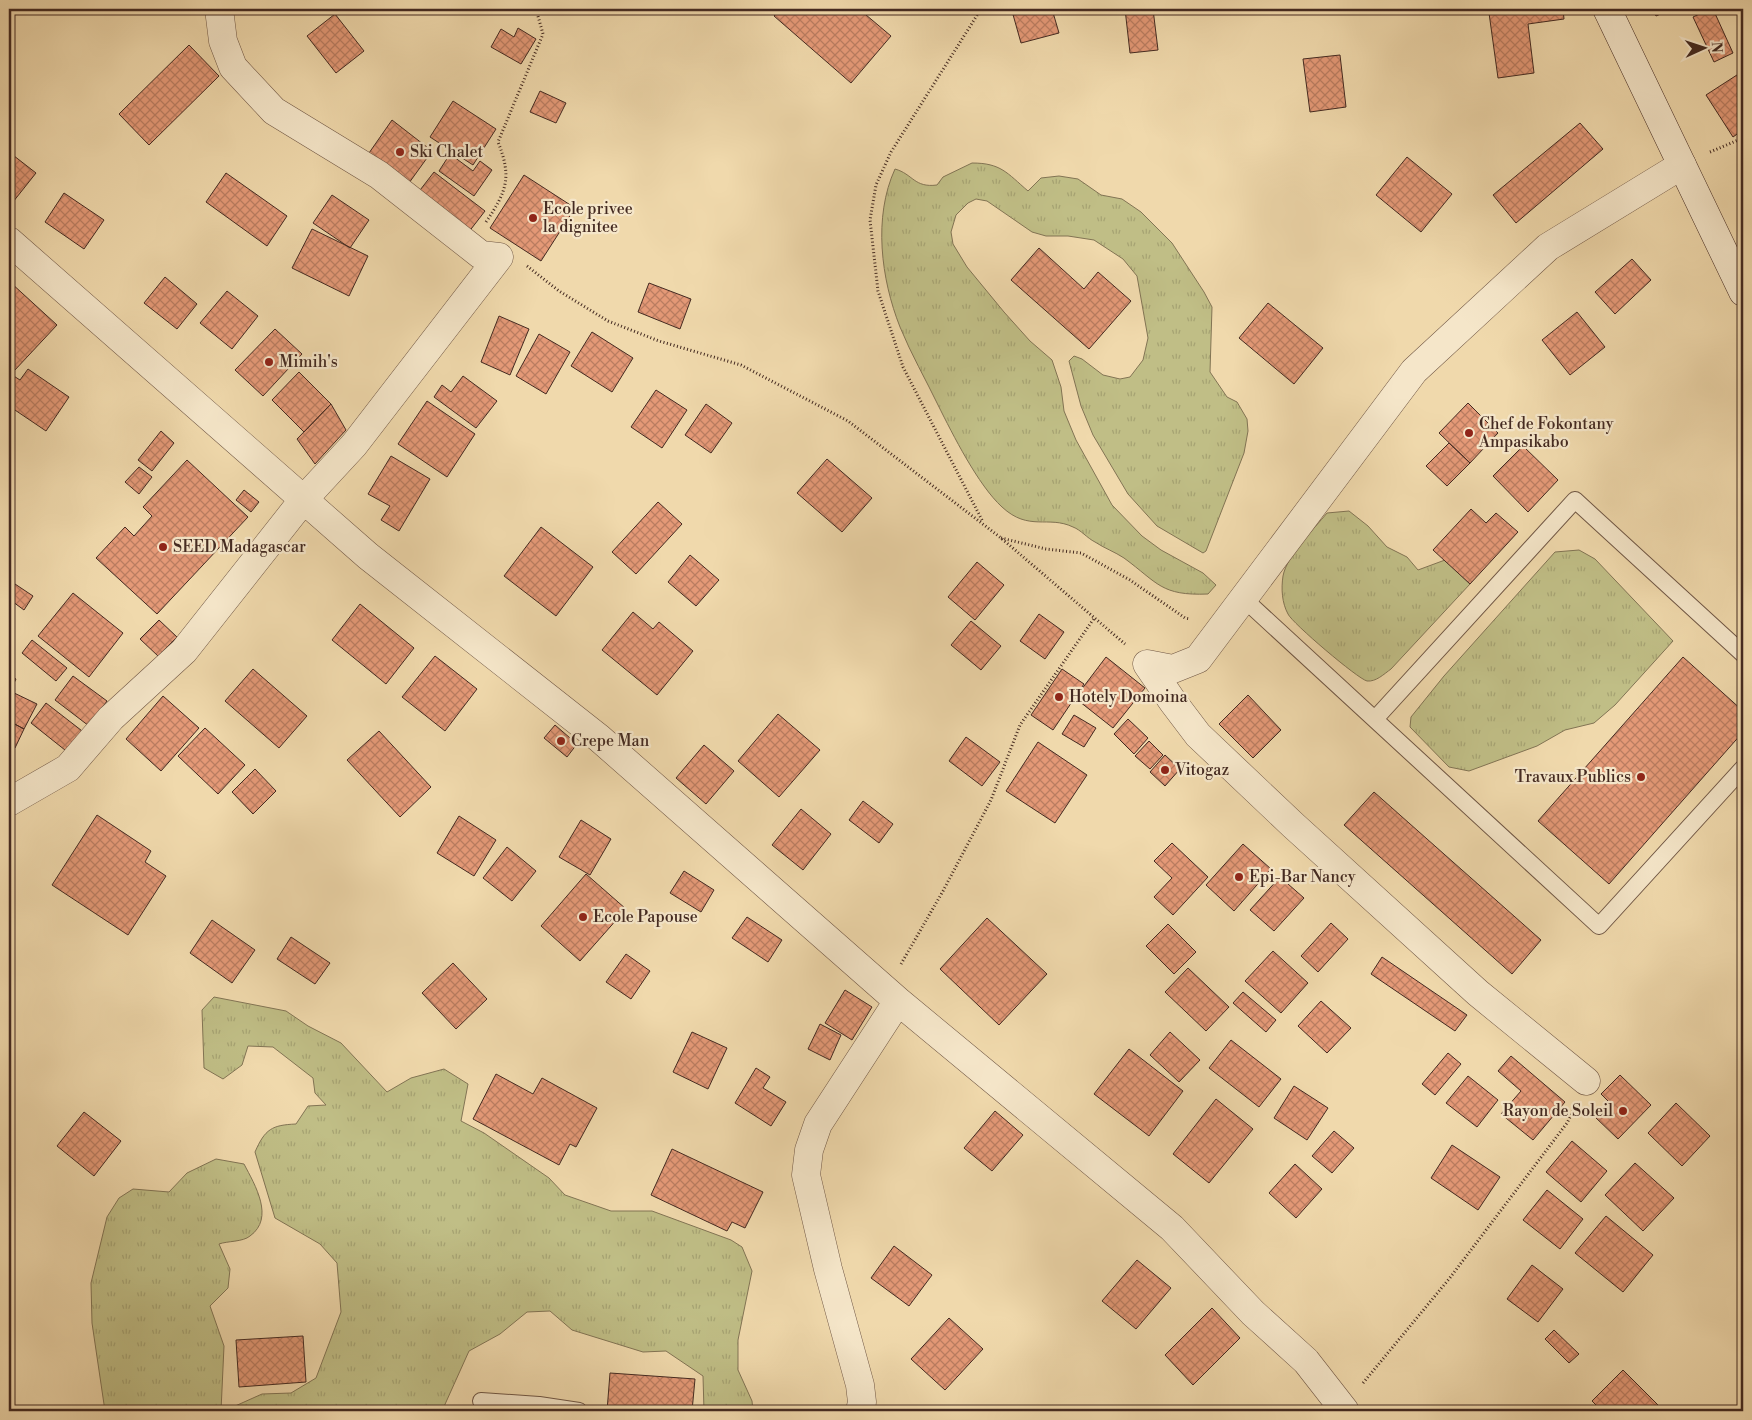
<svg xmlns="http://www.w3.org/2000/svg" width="1752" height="1420" viewBox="0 0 1752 1420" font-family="'Libre Bodoni',serif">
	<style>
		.grass { fill: url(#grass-tufts); stroke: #827454 }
		.building { fill: url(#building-cross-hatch); stroke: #442a21 }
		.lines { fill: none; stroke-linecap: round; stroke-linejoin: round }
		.service-casing { stroke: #6f5644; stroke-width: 18 }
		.minor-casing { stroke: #6f5644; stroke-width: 29 }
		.secondary-casing { stroke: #442a21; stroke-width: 29 }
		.path { stroke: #442a21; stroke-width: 3; stroke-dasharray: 1 2.5; stroke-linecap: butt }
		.service { stroke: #f5e6c9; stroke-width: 16 }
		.minor { stroke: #f5e6c9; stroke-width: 28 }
		.secondary { stroke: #f5e6c9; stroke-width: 28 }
		.poi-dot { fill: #8f2418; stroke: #f5e6c9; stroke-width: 2 }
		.labels { text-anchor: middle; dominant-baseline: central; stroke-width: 4.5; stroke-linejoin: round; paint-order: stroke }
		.poi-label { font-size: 16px; fill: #442a21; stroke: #f5e6c9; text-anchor: start }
	</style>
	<defs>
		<pattern id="grass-tufts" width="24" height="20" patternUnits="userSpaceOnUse" patternTransform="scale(1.25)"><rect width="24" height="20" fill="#c0be86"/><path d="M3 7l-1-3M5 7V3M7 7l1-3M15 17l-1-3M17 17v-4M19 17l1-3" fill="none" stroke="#a6a373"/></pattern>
		<pattern id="building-cross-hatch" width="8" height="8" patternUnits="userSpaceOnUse" patternTransform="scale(1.25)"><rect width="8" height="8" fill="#e49977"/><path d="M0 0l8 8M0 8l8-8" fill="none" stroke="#ba7d61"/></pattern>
	</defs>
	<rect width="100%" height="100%" fill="#f0d9ac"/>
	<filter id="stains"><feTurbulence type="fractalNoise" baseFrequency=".004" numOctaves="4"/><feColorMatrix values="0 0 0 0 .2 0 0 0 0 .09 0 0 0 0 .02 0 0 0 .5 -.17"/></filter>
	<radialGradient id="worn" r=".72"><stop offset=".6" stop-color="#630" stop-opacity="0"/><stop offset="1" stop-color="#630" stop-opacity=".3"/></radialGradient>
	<!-- grass -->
	<path class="grass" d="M972 163C1001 163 1007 173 1028 191L1041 178 1059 176 1078 179 1101 195 1122 199 1141 212 1172 243 1204 292 1212 307 1210 372 1227 397 1237 402 1247 419 1248 431 1244 453 1206 551 1203 553 1157 526 1128 494 1093 435 1081 406 1069 361 1074 356 1082 359 1103 375 1120 379 1130 377 1143 360 1148 338 1137 276 1123 259 1094 240 1068 236H1046L1032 232 987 201 976 199 968 203 956 215 951 232 953 244 967 267 1004 312 1030 341 1052 360 1061 387 1064 411 1076 440 1112 505 1142 536 1161 550 1203 573 1216 585 1208 594C1161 596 1158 583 1124 558 1115 552 1104 548 1095 542 1087 538 1081 530 1073 527 1048 515 1029 532 1002 507 978 485 953 435 938 405 926 380 911 354 900 327 881 279 873 217 895 169 913 174 914 188 937 185L943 177Z
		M1349 511 1368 526 1387 547 1407 557 1418 570 1445 560 1470 584 1391 669C1384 674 1376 682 1367 681 1358 679 1292 623 1288 614 1282 603 1281 589 1283 576 1287 555 1314 529 1327 513Z
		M1579 550 1595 559 1673 641 1615 705 1594 723 1565 730 1537 746 1469 771 1449 767 1410 727 1411 717 1444 676 1555 552Z
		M214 997 286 1011 308 1026 341 1043 387 1092 411 1078 444 1069 468 1084 461 1121 484 1133 549 1178 565 1195 611 1211H652L731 1240 742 1247 752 1271 738 1340V1370L752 1401 753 1411H704L703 1376 666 1351 643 1352 572 1330 550 1311 527 1312 500 1334 469 1351 442 1411H224L262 1394 291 1393 316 1378 341 1312 337 1263 320 1244 275 1218 255 1152C265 1129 272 1125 296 1124L308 1106 326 1105 315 1093 313 1078 273 1047 248 1046 242 1065 223 1079 204 1068 202 1010Z
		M216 1159 244 1164C255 1185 275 1218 250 1236 243 1242 227 1241 219 1244L230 1269 228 1288 210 1306 224 1346 221 1411H105L92 1323 91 1283 107 1217 119 1198 133 1189 169 1192 187 1173Z"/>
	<!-- building -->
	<path class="building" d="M780 9H859L891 36 851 83 774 16Z
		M1019 9H1052L1059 33 1021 43 1012 11Z
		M1125 9H1153L1158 50 1130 53Z
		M1519 9H1563L1564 19 1528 24 1534 73 1498 78 1489 13Z
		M1652 9H1672L1656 16Z
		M1710 9H1713L1733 53 1714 62 1693 17Z
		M335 14 364 51 336 73 307 36Z
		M518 28 536 39 521 64 491 47 501 29 514 37Z
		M189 45 219 76 149 145 119 114Z
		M1340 55 1346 107 1310 112 1303 59Z
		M1740 73 1743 78V130L1733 137 1706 95Z
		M540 91 566 103 556 123 530 112Z
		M453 101 496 129 473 165 430 137Z
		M392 120 432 151 409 183 369 153Z
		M1580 123 1603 149 1516 223 1493 195Z
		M9 152 36 173 9 207Z
		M450 154 473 171 480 161 492 170 474 196 439 171Z
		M1407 157 1452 194 1421 232 1376 195Z
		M434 172 485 211 468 233 417 194Z
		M226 173 287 216 267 246 206 202Z
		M524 175 575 208 541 261 490 228Z
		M64 193 104 220 84 249 45 222Z
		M332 195 369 220 350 248 313 223Z
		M312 229 368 256 349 296 292 268Z
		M1039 248 1084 289 1098 272 1131 301 1089 349 1011 280Z
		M1632 259 1651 280 1615 314 1595 292Z
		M165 277 197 304 177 329 144 303Z
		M10 282 57 325 14 371 9 366Z
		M649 283 691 299 680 329 638 312Z
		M227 291 258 316 232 349 200 323Z
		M1268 303 1323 348 1294 384 1239 338Z
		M1577 312 1605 347 1570 375 1542 340Z
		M499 316 529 329 510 375 481 362Z
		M275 329 302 354 263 396 235 370Z
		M592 332 633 358 612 392 571 366Z
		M539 334 570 352 546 394 516 376Z
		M28 369 69 397 46 431 9 406V373L20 380Z
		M299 372 331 404 304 432 272 400Z
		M463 376 497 401 476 428 434 397 442 385 451 392Z
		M656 390 687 410 662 448 631 427Z
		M427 401 475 434 447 477 398 444Z
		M1468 403 1498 433 1470 463 1439 433Z
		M331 404 346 430 315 464 297 439Z
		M706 404 732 423 711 453 685 435Z
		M161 431 174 443 152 471 138 460Z
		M1449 443 1470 463 1447 486 1426 466Z
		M1523 446 1558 480 1528 512 1493 476Z
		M391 456 430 479 399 531 381 520 390 506 368 494Z
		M827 459 872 498 842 532 797 493Z
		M187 460 248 517 157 614 96 558 125 527 134 536 152 516 143 507Z
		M139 467 152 477 139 494 125 482Z
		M244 490 259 502 251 512 236 500Z
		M658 502 682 524 636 574 612 552Z
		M1471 509 1486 523 1496 513 1518 532 1470 584 1433 550Z
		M541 527 593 567 556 616 504 576Z
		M690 555 719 580 696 606 668 582Z
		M977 562 1004 585 975 620 948 597Z
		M9 580 33 596 24 610 9 599Z
		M73 593 123 633 89 677 38 636Z
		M360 604 414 648 386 684 332 640Z
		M633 612 653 629 659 622 693 651 657 695 602 650Z
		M1039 614 1064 632 1045 659 1020 641Z
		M159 620 177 637 158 656 140 639Z
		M971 621 1001 646 981 670 951 645Z
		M32 640 67 668 56 681 22 653Z
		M435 656 477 689 445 731 402 697Z
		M1106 657 1145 688 1113 728 1075 698Z
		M1683 657 1743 711V732L1609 884 1538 821Z
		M253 669 307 716 279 748 225 701Z
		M1062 669 1084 684 1053 730 1031 715Z
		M9 675 16 679 10 691 37 704 24 729 9 721Z
		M73 676 107 701 89 726 55 700Z
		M1248 695 1281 730 1253 758 1219 724Z
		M163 696 199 728 161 771 126 739Z
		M46 703 86 734 70 754 31 723Z
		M778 714 820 750 779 797 738 761Z
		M1074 715 1096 728 1084 747 1062 734Z
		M1128 719 1148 738 1134 754 1114 734Z
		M9 721 24 729 15 748 9 744Z
		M555 725 577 744 567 757 544 738Z
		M205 728 245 765 218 794 178 756Z
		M379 731 431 787 400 817 347 760Z
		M966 737 1000 762 982 786 949 761Z
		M1149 741 1163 755 1150 769 1135 756Z
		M1038 742 1087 775 1055 823 1006 791Z
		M704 745 734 771 706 804 676 778Z
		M1165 755 1180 769 1165 786 1150 772Z
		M255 769 276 791 253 814 232 792Z
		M1374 792 1541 940 1512 974 1344 825Z
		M863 801 893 824 879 843 849 820Z
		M801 809 831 834 803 870 772 845Z
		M97 815 151 851 145 862 166 876 128 935 52 885Z
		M459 816 496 840 474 876 437 853Z
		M581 820 611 839 590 875 559 857Z
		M1172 843 1208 877 1173 915 1154 897 1172 878 1154 861Z
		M1243 844 1271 869 1234 911 1206 885Z
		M507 847 536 871 512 901 483 878Z
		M684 871 714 890 701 912 670 893Z
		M586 874 626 909 580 961 541 926Z
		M1280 877 1304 898 1274 931 1250 910Z
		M747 917 782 940 768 962 732 938Z
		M987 918 1047 974 999 1025 940 969Z
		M212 920 255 950 232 983 190 953Z
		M1331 923 1348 939 1318 972 1301 956Z
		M1168 924 1196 952 1174 974 1146 946Z
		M291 937 330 963 315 984 277 959Z
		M1273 951 1308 983 1281 1013 1245 981Z
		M626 954 650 971 631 999 606 982Z
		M1382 957 1467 1015 1455 1031 1371 974Z
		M453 963 487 999 456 1029 422 993Z
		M1188 968 1229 1007 1206 1031 1165 992Z
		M845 990 872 1007 852 1040 825 1023Z
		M1243 992 1276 1020 1266 1032 1233 1003Z
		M1321 1001 1351 1028 1327 1053 1298 1026Z
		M820 1024 841 1035 830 1060 808 1049Z
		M692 1032 727 1048 708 1089 673 1072Z
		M1170 1032 1200 1060 1179 1082 1150 1055Z
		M1231 1040 1281 1079 1259 1107 1209 1068Z
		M1129 1049 1183 1091 1149 1136 1094 1094Z
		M1448 1053 1461 1064 1435 1095 1422 1084Z
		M1511 1056 1565 1102 1533 1140 1501 1114 1521 1091 1498 1071Z
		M756 1068 770 1077 763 1088 786 1102 771 1126 735 1103Z
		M496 1074 533 1094 542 1078 597 1108 576 1147 570 1144 559 1165 473 1119Z
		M1620 1075 1651 1105 1618 1139 1595 1117 1609 1102 1601 1094Z
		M1468 1076 1498 1100 1477 1127 1446 1103Z
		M1294 1086 1328 1108 1307 1140 1274 1118Z
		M1216 1099 1253 1129 1209 1183 1173 1154Z
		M1676 1103 1710 1136 1682 1166 1648 1133Z
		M995 1111 1023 1135 992 1171 964 1148Z
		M84 1112 121 1141 94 1176 57 1146Z
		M1334 1131 1354 1148 1332 1173 1312 1156Z
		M1572 1141 1607 1171 1581 1202 1546 1172Z
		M1452 1145 1500 1177 1478 1210 1431 1178Z
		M672 1149 763 1192 745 1228 732 1222 727 1231 651 1195Z
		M1635 1163 1674 1198 1643 1231 1605 1195Z
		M1295 1164 1322 1189 1296 1218 1269 1193Z
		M1547 1190 1583 1219 1560 1249 1523 1220Z
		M1606 1216 1653 1255 1623 1292 1575 1253Z
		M894 1246 932 1275 909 1306 871 1278Z
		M1137 1260 1171 1288 1136 1329 1102 1301Z
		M1532 1265 1563 1289 1538 1322 1507 1299Z
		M1212 1308 1240 1338 1193 1385 1165 1355Z
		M949 1318 983 1349 945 1390 911 1359Z
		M1554 1330 1579 1354 1569 1363 1545 1339Z
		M303 1336 306 1382 239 1387 236 1340Z
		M1623 1370 1659 1406 1654 1411H1602L1592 1401Z
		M610 1373 695 1379 692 1411H607Z"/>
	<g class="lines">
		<!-- service casing -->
		<g class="service-casing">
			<path id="service" d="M1244 599 1599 926 1743 768
				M1375 719 1575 500 1743 654
				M481 1401 539 1405 579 1411"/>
		</g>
		<!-- minor casing -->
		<g class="minor-casing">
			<path id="minor" d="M219 9 223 41 233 67 274 111 379 175 481 255 499 257
				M9 241 368 556 599 738 898 1001 1172 1228 1253 1313 1306 1361 1345 1411
				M1147 664 1173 669 1198 659 1414 371 1548 247 1682 165
				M1147 664 1173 702 1198 735 1293 825 1478 993 1586 1081
				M9 802 68 768 111 718 184 651 304 499 354 445 499 257
				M860 1411 862 1402 860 1385 828 1269 806 1175 809 1150 818 1124 898 1001"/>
		</g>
		<!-- secondary casing -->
		<g class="secondary-casing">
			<path id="secondary" d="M1607 9 1743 292"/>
		</g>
		<!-- path -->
		<path class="path" d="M981 9 891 152 876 185 870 220 878 291 903 367 983 522
			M1710 152 1743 138
			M486 222C507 191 512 177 498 142L543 34 536 9
			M527 266 559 291 608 321 659 341 741 365 848 421 1001 538 1125 644
			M1001 538 1046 549 1081 553 1130 580 1185 618 1190 619
			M901 964 943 891 991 800 1020 725 1095 617
			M1363 1383 1449 1279 1567 1123 1574 1109"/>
		<!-- service -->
		<use href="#service" class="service"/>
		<!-- minor -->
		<use href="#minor" class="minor"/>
		<!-- secondary -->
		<use href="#secondary" class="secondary"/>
	</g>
	<!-- markers -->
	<g class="poi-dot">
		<circle cx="400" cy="152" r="5"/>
		<circle cx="533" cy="218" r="5"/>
		<circle cx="269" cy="362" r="5"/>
		<circle cx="1469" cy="433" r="5"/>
		<circle cx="163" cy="547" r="5"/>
		<circle cx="1059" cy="697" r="5"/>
		<circle cx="561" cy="741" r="5"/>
		<circle cx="1165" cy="770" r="5"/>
		<circle cx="1641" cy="777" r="5"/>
		<circle cx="1239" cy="877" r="5"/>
		<circle cx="583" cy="917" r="5"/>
		<circle cx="1623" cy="1111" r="5"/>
	</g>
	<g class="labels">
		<!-- poi labels -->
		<g class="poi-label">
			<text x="410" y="152">Ski Chalet</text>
			<text x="543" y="209">Ecole privee<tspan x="543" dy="18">la dignitee</tspan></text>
			<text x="279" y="362">Mimih's</text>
			<text x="1479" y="424">Chef de Fokontany<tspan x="1479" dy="18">Ampasikabo</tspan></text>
			<text x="173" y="547">SEED Madagascar</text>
			<text x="1069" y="697">Hotely Domoina</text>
			<text x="571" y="741">Crepe Man</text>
			<text x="1175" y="770">Vitogaz</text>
			<text x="1631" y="777" text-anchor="end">Travaux Publics</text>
			<text x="1249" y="877">Epi-Bar Nancy</text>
			<text x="593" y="917">Ecole Papouse</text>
			<text x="1613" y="1111" text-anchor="end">Rayon de Soleil</text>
		</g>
	</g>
	<!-- margin -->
	<rect width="1752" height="1420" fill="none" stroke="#f0d9ac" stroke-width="30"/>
	<rect x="10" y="10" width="1732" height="1400" fill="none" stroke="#442a21" stroke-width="2.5"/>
	<rect x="15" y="15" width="1722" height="1390" fill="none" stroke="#442a21"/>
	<!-- north arrow -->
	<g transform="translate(1704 48) rotate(87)" stroke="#f5e6c9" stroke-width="4" paint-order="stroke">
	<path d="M0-4L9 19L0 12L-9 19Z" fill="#442a21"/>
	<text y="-8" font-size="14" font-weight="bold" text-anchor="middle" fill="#442a21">N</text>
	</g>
	<rect width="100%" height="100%" filter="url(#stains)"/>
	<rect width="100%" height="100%" fill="url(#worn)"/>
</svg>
